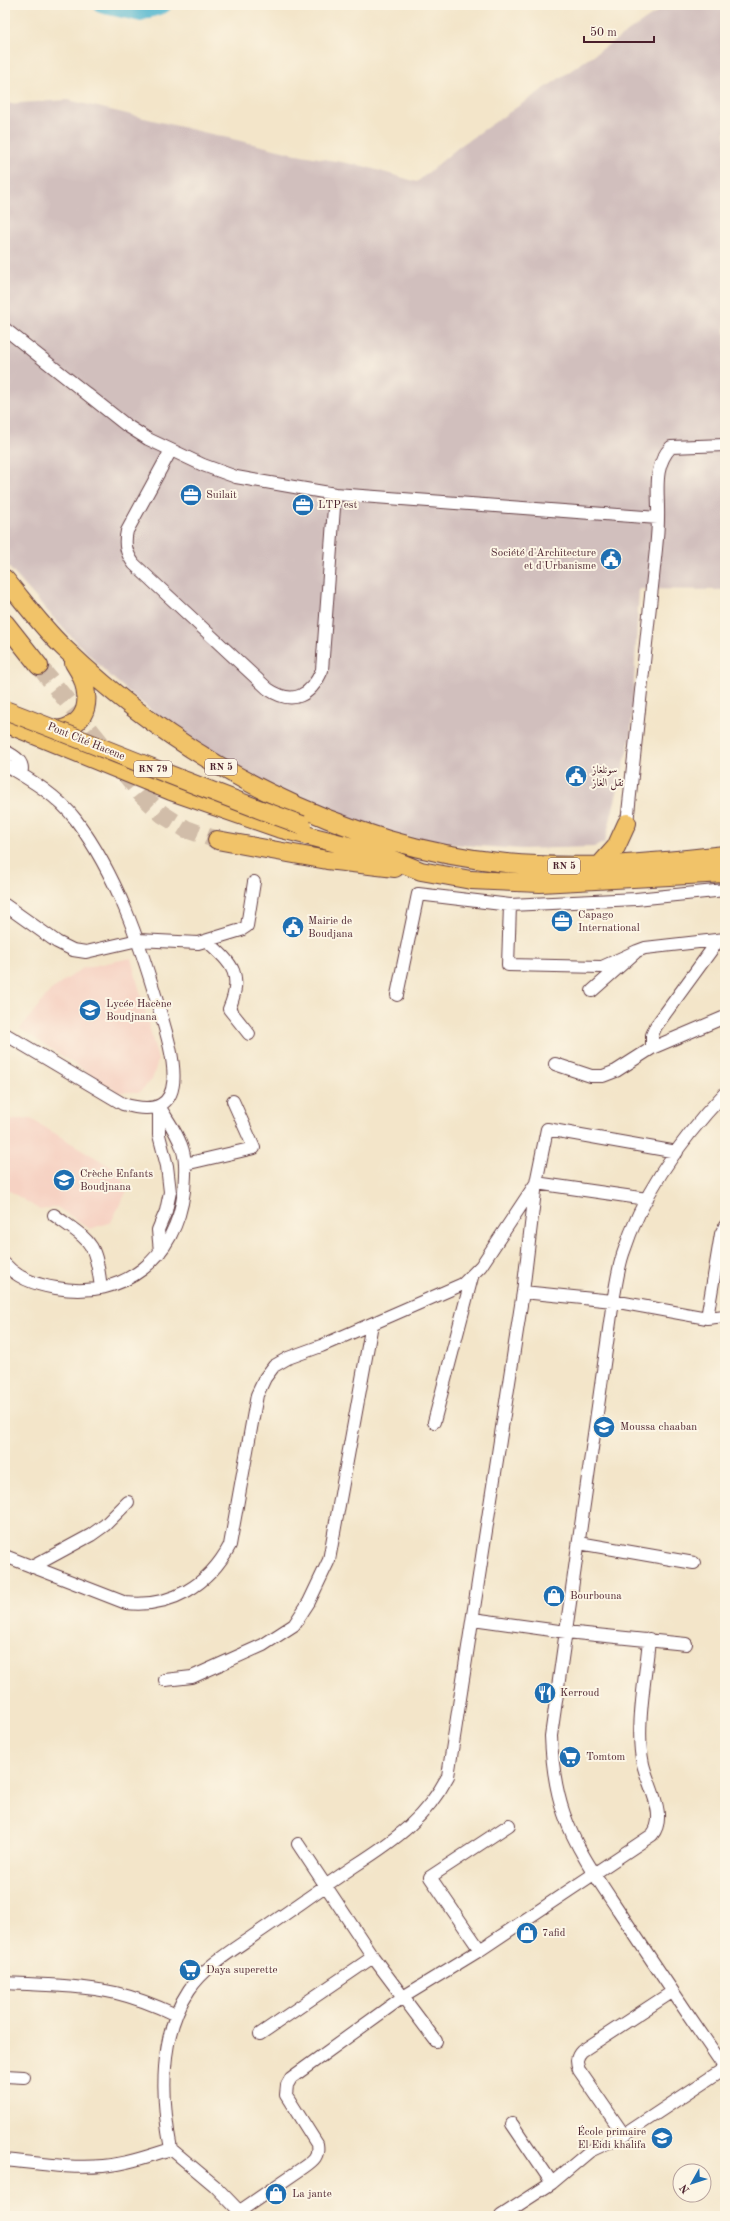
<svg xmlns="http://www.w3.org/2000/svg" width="730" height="2221" viewBox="0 0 730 2221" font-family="'Old Standard TT',Amiri,serif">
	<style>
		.built { fill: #f6d2c3 }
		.industrial { fill: #d1bfbd }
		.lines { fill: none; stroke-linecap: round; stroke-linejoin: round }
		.river { stroke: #51b6cf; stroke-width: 17 }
		.highway-tunnel { stroke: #d1bda9; stroke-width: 18; stroke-dasharray: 18 9; stroke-linecap: butt }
		.minor-casing { stroke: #633d43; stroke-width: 14 }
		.highway-casing { stroke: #633d43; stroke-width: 20 }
		.minor { stroke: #fff; stroke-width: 12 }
		.highway { stroke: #f1c369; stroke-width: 18 }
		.highway-bridge-casing { stroke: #633d43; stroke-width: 20; stroke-linecap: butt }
		.highway-bridge { stroke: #f1c369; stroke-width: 18 }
		.labels { text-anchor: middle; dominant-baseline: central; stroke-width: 4; stroke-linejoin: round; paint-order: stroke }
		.shield { fill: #fcf5e5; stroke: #7f5f63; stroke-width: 1 }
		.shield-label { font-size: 10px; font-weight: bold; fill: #4a1f2b }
		.poi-label { font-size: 11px; fill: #4a1f2b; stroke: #fcf5e5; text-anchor: start }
		.street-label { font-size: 11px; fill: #4a1f2b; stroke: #fcf5e5 }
	</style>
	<rect width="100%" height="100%" fill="#fcf5e5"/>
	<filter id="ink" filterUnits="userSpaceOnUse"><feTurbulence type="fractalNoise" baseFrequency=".025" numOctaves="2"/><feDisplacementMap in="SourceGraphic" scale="8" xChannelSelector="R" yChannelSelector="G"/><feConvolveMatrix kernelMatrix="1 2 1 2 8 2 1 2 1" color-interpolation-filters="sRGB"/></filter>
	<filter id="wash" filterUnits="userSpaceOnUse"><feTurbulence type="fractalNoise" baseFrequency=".012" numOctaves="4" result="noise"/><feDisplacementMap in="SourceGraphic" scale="16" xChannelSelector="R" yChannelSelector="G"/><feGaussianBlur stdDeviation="0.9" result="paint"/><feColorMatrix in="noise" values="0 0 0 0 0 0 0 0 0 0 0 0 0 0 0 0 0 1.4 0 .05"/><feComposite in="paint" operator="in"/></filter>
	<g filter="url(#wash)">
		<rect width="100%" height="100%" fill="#f3e5c9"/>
		<!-- built -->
		<path class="built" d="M131 958 158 1060 152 1080 139 1092H118L20 1029 50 991 83 968Z
			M29 1118 118 1171 128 1189 111 1222 90 1229 57 1207 40 1210 5 1188V1121Z"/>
		<!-- industrial -->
		<path class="industrial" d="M667 5H725V590L639 589 631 735 605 842 594 847 521 849 436 843 369 828 280 790 220 758 167 724 108 674 59 624 5 563V104L68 100 291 153 363 166 417 182 460 146Z"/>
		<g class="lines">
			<!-- river -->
			<path class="river" d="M102 5 139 13 163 5"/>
		</g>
	</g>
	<g filter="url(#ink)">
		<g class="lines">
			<!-- highway-tunnel -->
			<path class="highway-tunnel" d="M39 666 142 795 162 814 186 829 217 840"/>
			<!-- minor casing -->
			<g class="minor-casing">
				<path id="minor" d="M5 329 126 425 148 439 203 465 236 477 335 494 658 518
					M171 450 127 531C124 544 126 553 134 564L268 689C293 706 311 696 322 670L335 494
					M5 751C15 756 25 762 21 774
					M5 765C31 780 58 796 76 820 117 876 139 940 158 1005 170 1045 199 1127 123 1104L5 1034
					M627 823 656 549C657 539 658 528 658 518 659 493 652 467 671 447L725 445
					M5 905 57 942 73 950 86 952 138 940 198 943 241 930 247 926 254 882
					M510 905 508 965 602 967 637 951
					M207 941C232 964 244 974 229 1009L249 1034
					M592 991 637 951 645 948 725 939
					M397 995 418 894 510 905 636 899 725 890
					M652 1048V1035L656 1026 718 941
					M555 1064 591 1076H603L616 1071 652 1048 725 1017
					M725 1093C682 1138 642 1194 623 1254 618 1269 616 1286 613 1301L551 1736C552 1763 555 1788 564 1814 576 1849 599 1881 619 1911 654 1964 689 2016 725 2068
					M159 1107V1135L167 1166 170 1192 166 1211 158 1230 160 1252
					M185 1164 254 1148 233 1101
					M54 1215C92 1243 95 1240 101 1288
					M5 1264C18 1279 37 1285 56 1288 124 1300 176 1258 184 1191 185 1176 187 1160 181 1145 176 1131 166 1118 159 1106
					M523 1292 613 1301 707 1318 721 1234 725 1226
					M707 1318 725 1316
					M434 1422 472 1277
					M579 1543 694 1563
					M5 1556 126 1603C171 1608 209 1585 230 1545L257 1395 265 1378 274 1366 288 1358 321 1346 463 1284 481 1266 536 1183 647 1199
					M32 1567 91 1535 105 1525 128 1502
					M473 1619 566 1632 686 1644
					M165 1680 192 1677 263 1645 294 1625 309 1602 329 1560 372 1324
					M298 1844 373 1957 436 2041
					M480 1950 430 1877 509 1825
					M5 1983C42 1985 80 1985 116 1993 137 1998 157 2006 176 2015
					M260 2034 373 1957
					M5 2076 24 2077
					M512 2124 552 2183
					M624 2135 579 2070C576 2062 576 2057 582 2051L672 1992
					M5 2160C37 2163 70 2169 103 2166 126 2164 149 2156 171 2149
					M240 2211 304 2167C314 2160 319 2156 317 2144L286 2095 287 2085 291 2078 403 1997 480 1950 652 1835C668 1816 648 1786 643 1764 635 1729 646 1676 649 1639
					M244 2216 215 2186 171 2149C161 2098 159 2035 189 1990 205 1966 233 1950 256 1934 290 1911 323 1887 356 1865 395 1840 426 1818 448 1776L523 1292 536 1183 547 1129 677 1152
					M501 2216 552 2183 590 2151 624 2135 725 2068"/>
			</g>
			<!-- highway casing -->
			<g class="highway-casing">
				<path id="highway" d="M5 579C24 602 42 627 63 647 181 761 342 847 506 863 580 870 651 863 725 855
					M5 623 39 666
					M5 723 171 791 278 828 376 853 421 871 471 880 540 883 725 873
					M47 731C54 730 62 730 68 727 96 715 87 682 74 663
					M217 840 327 860 395 868
					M599 866 616 847 627 823"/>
			</g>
			<!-- minor -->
			<use href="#minor" class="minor"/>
			<!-- highway -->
			<use href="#highway" class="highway"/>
			<!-- highway-bridge casing -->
			<g class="highway-bridge-casing">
				<path id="highway-bridge" d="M5 710C104 748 202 789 302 825"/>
			</g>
			<!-- highway-bridge -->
			<use href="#highway-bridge" class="highway-bridge"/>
		</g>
	</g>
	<!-- icons -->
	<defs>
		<g id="office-disc" transform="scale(1.15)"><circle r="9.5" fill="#1f6fb2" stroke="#fcf5e5"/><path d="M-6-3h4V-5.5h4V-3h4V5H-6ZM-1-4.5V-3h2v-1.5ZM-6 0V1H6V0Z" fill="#fff"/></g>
		<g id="civic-disc" transform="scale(1.15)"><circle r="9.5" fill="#1f6fb2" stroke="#fcf5e5"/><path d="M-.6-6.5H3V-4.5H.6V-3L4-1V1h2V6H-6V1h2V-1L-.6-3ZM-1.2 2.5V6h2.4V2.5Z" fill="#fff"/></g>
		<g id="school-disc" transform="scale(1.15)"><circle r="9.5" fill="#1f6fb2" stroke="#fcf5e5"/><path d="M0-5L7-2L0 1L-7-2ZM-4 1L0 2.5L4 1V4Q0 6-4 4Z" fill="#fff"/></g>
		<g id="shop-disc" transform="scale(1.15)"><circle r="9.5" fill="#1f6fb2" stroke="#fcf5e5"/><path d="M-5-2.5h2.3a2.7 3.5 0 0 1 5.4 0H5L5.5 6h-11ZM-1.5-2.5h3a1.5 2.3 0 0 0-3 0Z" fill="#fff"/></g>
		<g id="restaurant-disc" transform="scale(1.15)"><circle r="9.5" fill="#1f6fb2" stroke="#fcf5e5"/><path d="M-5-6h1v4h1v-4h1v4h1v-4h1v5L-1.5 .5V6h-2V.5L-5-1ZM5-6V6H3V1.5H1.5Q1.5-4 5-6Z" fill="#fff"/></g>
		<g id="supermarket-disc" transform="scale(1.15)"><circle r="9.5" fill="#1f6fb2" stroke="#fcf5e5"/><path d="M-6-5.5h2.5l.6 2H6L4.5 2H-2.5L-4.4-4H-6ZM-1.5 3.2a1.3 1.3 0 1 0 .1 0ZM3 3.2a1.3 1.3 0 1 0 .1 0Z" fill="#fff"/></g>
	</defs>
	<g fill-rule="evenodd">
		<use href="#office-disc" x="191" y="495"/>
		<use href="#office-disc" x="303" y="505"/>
		<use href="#civic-disc" x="611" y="559"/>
		<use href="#civic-disc" x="576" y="776"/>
		<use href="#office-disc" x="562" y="921"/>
		<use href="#civic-disc" x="293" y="927"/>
		<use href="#school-disc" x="90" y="1010"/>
		<use href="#school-disc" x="64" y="1180"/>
		<use href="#school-disc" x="604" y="1427"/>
		<use href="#shop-disc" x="554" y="1596"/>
		<use href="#restaurant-disc" x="545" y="1693"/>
		<use href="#supermarket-disc" x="570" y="1757"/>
		<use href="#shop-disc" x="527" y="1933"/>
		<use href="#supermarket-disc" x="190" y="1970"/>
		<use href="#school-disc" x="662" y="2138"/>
		<use href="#shop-disc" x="276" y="2194"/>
	</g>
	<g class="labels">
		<!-- shield labels -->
		<g class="shield">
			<rect x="205" y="759" width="32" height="16" rx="3"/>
			<rect x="134" y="761" width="38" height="16" rx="3"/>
			<rect x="548" y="858" width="32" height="16" rx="3"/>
		</g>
		<g class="shield-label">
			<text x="221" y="767">RN 5</text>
			<text x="153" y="769">RN 79</text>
			<text x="564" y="866">RN 5</text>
		</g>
		<!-- poi labels -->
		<g class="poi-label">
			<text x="206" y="495">Suilait</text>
			<text x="318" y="505">LTP est</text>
			<text x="596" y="553" text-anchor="end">Société d'Architecture<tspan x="596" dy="13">et d'Urbanisme</tspan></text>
			<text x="592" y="770">سونلغاز<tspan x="592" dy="13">نقل الغاز</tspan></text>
			<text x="578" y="915">Capago<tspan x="578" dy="13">International</tspan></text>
			<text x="308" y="921">Mairie de<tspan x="308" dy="13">Boudjana</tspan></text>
			<text x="106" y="1004">Lycée Hacène<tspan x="106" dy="13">Boudjnana</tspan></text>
			<text x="80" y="1174">Crèche Enfants<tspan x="80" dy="13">Boudjnana</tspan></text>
			<text x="620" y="1427">Moussa chaaban</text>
			<text x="570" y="1596">Bourbouna</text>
			<text x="560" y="1693">Kerroud</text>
			<text x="586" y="1757">Tomtom</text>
			<text x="542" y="1933">7afid</text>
			<text x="206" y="1970">Daya superette</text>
			<text x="646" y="2132" text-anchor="end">École primaire<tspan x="646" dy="13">El Eidi khalifa</tspan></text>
			<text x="292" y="2194">La jante</text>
		</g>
		<!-- street labels -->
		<g class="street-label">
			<text transform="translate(86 742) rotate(22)">Pont Cité Hacene</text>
		</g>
	</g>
	<!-- margin -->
	<rect width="730" height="2221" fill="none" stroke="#fcf5e5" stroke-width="20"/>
	<!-- north arrow -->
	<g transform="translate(692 2183) rotate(231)"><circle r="19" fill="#fcf5e5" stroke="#b59f9b"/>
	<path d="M0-3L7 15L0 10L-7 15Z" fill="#1f6fb2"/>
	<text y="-6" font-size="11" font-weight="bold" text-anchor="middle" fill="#4a1f2b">N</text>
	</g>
	<!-- scale -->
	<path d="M584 36v6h70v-6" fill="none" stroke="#4a1f2b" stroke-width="2"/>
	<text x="590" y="36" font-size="12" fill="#4a1f2b" stroke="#fcf5e5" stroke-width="3" paint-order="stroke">50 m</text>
</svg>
